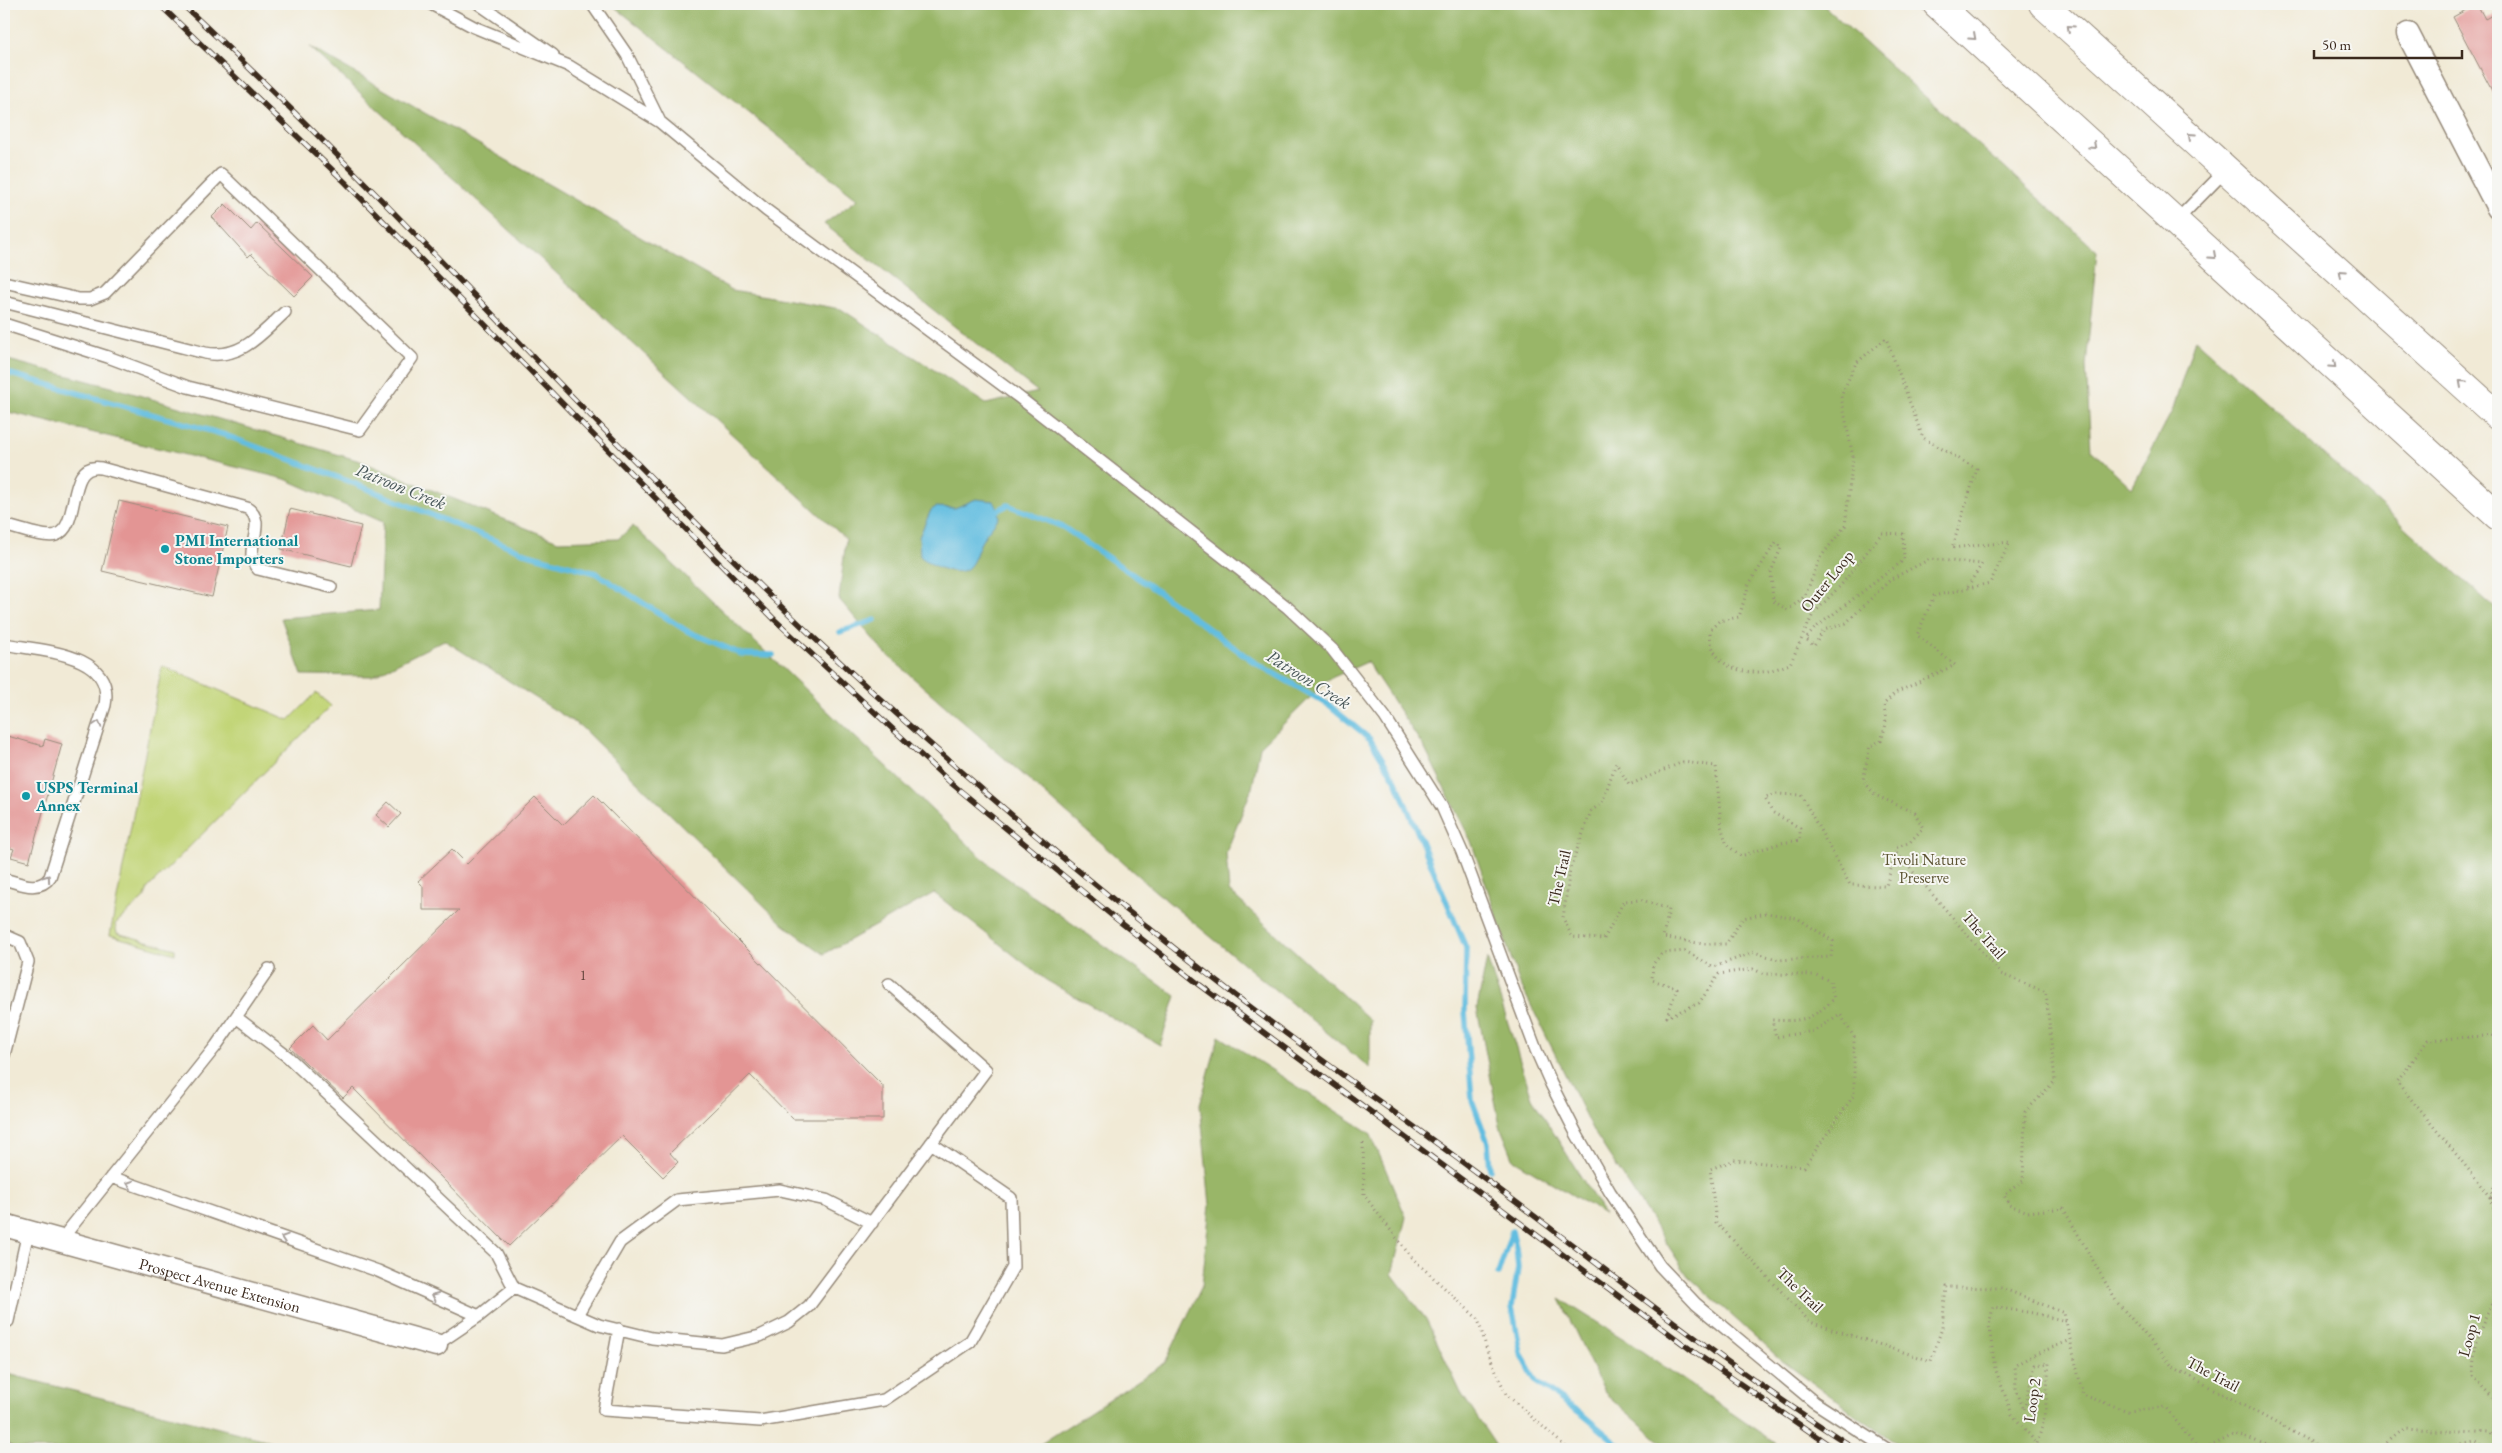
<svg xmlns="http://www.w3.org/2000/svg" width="2502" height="1453" viewBox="0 0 2502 1453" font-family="'EB Garamond',serif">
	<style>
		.green { fill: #c2d578; stroke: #7e804b }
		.forest { fill: #99b668; stroke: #6a7043 }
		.water { fill: #62bde0; stroke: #4e747f }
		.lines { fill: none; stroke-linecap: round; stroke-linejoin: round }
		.stream { stroke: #62bde0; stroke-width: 5.5 }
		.building { fill: #e39594 }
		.service-casing { stroke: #968a7a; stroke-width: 14 }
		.minor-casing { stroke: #968a7a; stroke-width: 25 }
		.motorway-casing { stroke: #968a7a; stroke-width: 30 }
		.path { stroke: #968a7a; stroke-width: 3; stroke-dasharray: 1 4; stroke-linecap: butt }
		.service { stroke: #fff; stroke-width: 11 }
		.minor { stroke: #fff; stroke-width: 22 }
		.motorway { stroke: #fff; stroke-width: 28 }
		.rail-casing { stroke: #3b2a1e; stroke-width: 5.5 }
		.rail { stroke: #f6f6f2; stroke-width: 4; stroke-dasharray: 11; stroke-linecap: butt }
		.oneway { stroke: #a79f9a }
		.culture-dot { fill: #0f9aa8; stroke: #f6f6f2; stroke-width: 2 }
		.labels { text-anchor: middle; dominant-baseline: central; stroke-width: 4; stroke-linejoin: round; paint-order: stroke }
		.number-label { font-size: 14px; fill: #65453c }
		.culture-label { font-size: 16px; font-weight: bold; fill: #0d838f; stroke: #f6f6f2; text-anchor: start }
		.street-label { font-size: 16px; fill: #3b2a1e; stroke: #f6f6f2 }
		.park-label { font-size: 16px; fill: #5d5534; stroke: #f6f6f2 }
		.water-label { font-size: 18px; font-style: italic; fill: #475658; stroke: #f6f6f2 }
	</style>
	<rect width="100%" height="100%" fill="#f6f6f2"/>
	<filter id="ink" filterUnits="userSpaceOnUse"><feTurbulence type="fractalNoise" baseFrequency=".02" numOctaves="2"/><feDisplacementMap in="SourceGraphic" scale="10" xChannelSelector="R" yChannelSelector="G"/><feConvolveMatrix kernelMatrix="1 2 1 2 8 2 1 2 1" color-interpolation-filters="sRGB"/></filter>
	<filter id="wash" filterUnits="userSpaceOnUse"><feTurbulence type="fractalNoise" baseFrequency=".0096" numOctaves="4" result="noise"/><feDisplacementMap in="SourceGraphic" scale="20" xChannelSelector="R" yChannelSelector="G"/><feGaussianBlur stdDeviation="1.12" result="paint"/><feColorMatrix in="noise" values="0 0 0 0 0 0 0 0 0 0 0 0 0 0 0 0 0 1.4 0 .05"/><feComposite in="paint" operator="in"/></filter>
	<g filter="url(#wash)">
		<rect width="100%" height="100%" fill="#f1ead6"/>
		<!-- green -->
		<path class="green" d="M162 666 289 720 316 693 331 706 148 888 145 897 115 924 117 933 175 949V954L110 935Z"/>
		<!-- forest -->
		<path class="forest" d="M611 4H1822L2097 251 2086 366 2091 450 2132 488 2173 409 2195 339 2498 611V1449H1909L1890 1439 1781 1360 1688 1276 1592 1129 1519 981 1471 841 1425 749 1367 662 1329 679 1260 747 1252 788 1226 853 1229 891 1370 1020V1068L1154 890 885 653 839 599 846 539 310 47 732 290 841 309 986 404 1038 392 824 224 858 199Z
			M4 359 115 388 360 461 558 541 618 539 633 526 994 869 1176 996 1160 1045 1046 980 934 893 824 954 783 924 580 726 444 640 372 676 302 675 281 618 379 610 383 522 285 479 4 411Z
			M1487 958 1532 1098 1604 1214 1514 1160 1500 1126 1477 1008Z
			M1219 1036 1370 1133 1406 1217 1392 1274 1426 1319 1461 1393 1498 1449H1033L1165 1363 1202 1286 1210 1205 1200 1104Z
			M1560 1299 1627 1341 1784 1449H1669L1604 1392Z
			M4 1373 301 1449H4Z"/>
		<!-- water -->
		<path class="water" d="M976 499 993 501 997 506 999 517C994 525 987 531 983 539 977 548 976 560 969 567 959 579 929 565 920 556L919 537 931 510 936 507 955 508Z"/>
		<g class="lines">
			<!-- stream -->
			<path class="stream" d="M4 372 225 435 353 483 528 554 596 573 687 631 741 654 773 655
				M994 512 1008 505 1063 527 1157 591 1254 662 1329 705 1370 739 1396 781 1466 948 1465 1011 1472 1100 1488 1143 1490 1169
				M840 632 875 620
				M1512 1231 1516 1247 1518 1268 1512 1307 1521 1353 1536 1382 1583 1415 1624 1449
				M1498 1274 1512 1231"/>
		</g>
		<g id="blocks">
			<!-- building -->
			<path class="building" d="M2477 4 2485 19 2498 12V102L2453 17Z
				M225 204 251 230 257 223 313 277 294 296 251 254 248 257 212 217Z
				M119 501 228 527 212 597 102 571Z
				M290 509 361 526 351 566 281 549Z
				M4 735 43 746 45 739 62 744 29 862 11 857 14 849 4 846Z
				M594 795 883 1086V1119H793L750 1075 670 1153 678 1162 663 1177 622 1136 509 1246 353 1088 343 1098 290 1048 313 1025 327 1040 459 910H423V886L418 881 452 849 467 864 535 797 563 825Z
				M388 802 401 814 389 827 376 815Z"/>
		</g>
	</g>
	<g filter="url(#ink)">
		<use href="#blocks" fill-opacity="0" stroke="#968a7a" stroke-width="1"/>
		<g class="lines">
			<!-- service casing -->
			<g class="service-casing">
				<path id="service" d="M431 4 474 27 569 66 660 122 766 210 1016 395 1240 570 1287 607 1332 649 1385 717 1442 807 1462 852 1536 1050 1551 1084 1577 1135 1610 1192 1660 1266 1696 1304 1814 1402 1887 1449
					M479 4 553 55
					M592 4 627 55 660 122
					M2175 222 2226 170
					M4 282 79 299H90L105 293 221 174 412 358 360 430 188 387 108 357 4 324
					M4 302 205 353C241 360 261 334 285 312
					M4 525C16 528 46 539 56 535 82 526 65 462 101 468L247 508C270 523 240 551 258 569L331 587
					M4 644C40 651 115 652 105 705L50 877C39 893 19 883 4 879
					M4 935 20 942 28 962 4 1055
					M236 1017 288 1057 496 1253 514 1288 479 1316 436 1345
					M111 1177 378 1271 479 1316
					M60 1241 216 1046 269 969
					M514 1288 599 1325 652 1338 722 1345 760 1336 789 1322 809 1306 986 1070 889 984
					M577 1315 620 1242 677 1200 780 1190 826 1200 872 1223
					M4 1321H8L28 1232
					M619 1329 604 1410 760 1421 884 1400 970 1342 1013 1267 1011 1198 931 1143
					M4 1443 11 1449"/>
			</g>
			<!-- minor casing -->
			<g class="minor-casing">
				<g id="minor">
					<path d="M2408 34 2498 208"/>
					<path id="s1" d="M4 1225 436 1345"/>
				</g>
			</g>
			<!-- motorway casing -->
			<g class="motorway-casing">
				<path id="motorway" d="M1937 4 2498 516
					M2043 4 2498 416"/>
			</g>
			<!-- path -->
			<path class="path" d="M1896 852V848L1910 842 1923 828 1915 813 1875 795 1863 780 1870 746 1881 741 1886 724 1884 704 1895 693 1955 665 1917 635 1934 596 1990 583 2010 542 1952 548 1977 469 1923 438 1886 338 1856 363 1841 396 1853 457 1845 526 1820 558 1805 596 1788 610 1773 601 1771 572 1781 548 1776 542 1749 584 1739 617 1719 621 1710 630C1709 660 1731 673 1760 672 1769 672 1781 667 1790 664L1813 614 1841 585 1882 533 1903 534 1904 560 1815 628 1806 639 1814 646 1824 630 1846 623 1891 579 1930 559 1982 564 1966 589
				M2498 1035 2428 1040 2397 1082 2491 1197 2498 1179
				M1363 1143 1364 1195 1411 1257 1478 1319 1487 1350 1506 1394 1568 1449
				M2491 1197 2498 1226
				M2492 1198 2498 1201
				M2498 1296C2481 1320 2473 1347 2473 1376L2498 1402
				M2066 1321 2033 1313 1993 1307 1989 1326 1995 1368 2012 1414 2037 1444 2045 1416 2049 1363 2035 1365 2024 1410 2016 1389 2015 1365 2036 1354 2071 1340
				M2198 1449 2165 1407 2128 1411 2083 1395 2064 1313 2002 1288 1946 1287 1942 1328 1931 1361 1810 1322 1716 1222 1710 1169 1735 1160 1804 1167 1854 1095V1037L1840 1014 1814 1031 1776 1037 1772 1020C1802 1022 1811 1020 1834 999L1830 981 1816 975 1764 974 1753 969 1719 974 1699 1003 1667 1017 1677 988 1652 980 1653 964 1662 953 1685 951 1714 967 1754 952 1779 960 1831 957 1833 941 1797 918 1766 913 1743 918 1726 944H1703L1663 937 1669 909 1642 900 1624 901 1604 939 1572 937 1563 918 1570 869 1591 811 1602 803 1616 763 1629 785 1683 762 1716 766 1721 826 1727 845 1741 856 1781 843 1800 840V828L1772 812 1765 798 1776 794 1801 795 1850 885 1886 886 1896 852 2001 974 2046 992 2055 1081 2025 1112 2023 1181 2004 1195 2009 1205 2028 1212 2063 1208 2116 1301 2173 1367 2320 1447 2332 1449
				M2205 1449 2235 1434 2279 1449
				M2312 1449 2319 1447
				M2379 1449 2405 1428 2489 1434 2498 1442
				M2437 1449 2476 1444 2486 1449"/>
			<!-- service -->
			<use href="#service" class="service"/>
			<!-- minor -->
			<use href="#minor" class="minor"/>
			<!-- motorway -->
			<use href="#motorway" class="motorway"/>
			<!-- rail casing -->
			<g class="rail-casing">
				<path id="rail" d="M159 4 345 182 775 620 951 783 1110 914 1200 985 1694 1352 1835 1449
					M182 4C399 207 595 430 811 635 946 762 1088 883 1236 996 1312 1054 1392 1110 1469 1167 1598 1262 1721 1364 1856 1449"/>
			</g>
			<!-- rail -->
			<use href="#rail" class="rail"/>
		</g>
		<!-- one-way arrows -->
		<defs><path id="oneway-chevron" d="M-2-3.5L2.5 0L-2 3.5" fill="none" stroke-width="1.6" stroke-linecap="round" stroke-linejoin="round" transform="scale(1.25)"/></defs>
		<g class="oneway">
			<use href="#oneway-chevron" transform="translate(2070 28) rotate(-138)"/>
			<use href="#oneway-chevron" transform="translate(1973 37) rotate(42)"/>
			<use href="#oneway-chevron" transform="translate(2191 136) rotate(-138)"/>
			<use href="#oneway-chevron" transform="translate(2093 146) rotate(42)"/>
			<use href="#oneway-chevron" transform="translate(2213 256) rotate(42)"/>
			<use href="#oneway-chevron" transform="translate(2342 273) rotate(-138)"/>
			<use href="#oneway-chevron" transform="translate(2333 365) rotate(42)"/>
			<use href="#oneway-chevron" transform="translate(2462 383) rotate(-138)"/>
			<use href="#oneway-chevron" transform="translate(98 724) rotate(-72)"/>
			<use href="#oneway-chevron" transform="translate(47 878) rotate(-55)"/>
			<use href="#oneway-chevron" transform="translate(130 1184) rotate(-161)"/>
			<use href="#oneway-chevron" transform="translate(284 1238) rotate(-161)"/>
			<use href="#oneway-chevron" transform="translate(435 1296) rotate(-155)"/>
		</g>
	</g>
	<!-- markers -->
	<g class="culture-dot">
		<circle cx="165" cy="549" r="5"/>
		<circle cx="26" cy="796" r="5"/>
	</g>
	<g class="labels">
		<!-- number labels -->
		<g class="number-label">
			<text x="583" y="975">1</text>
		</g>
		<!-- culture labels -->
		<g class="culture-label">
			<text x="175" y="540">PMI International<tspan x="175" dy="18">Stone Importers</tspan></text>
			<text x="36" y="787">USPS Terminal<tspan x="36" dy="18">Annex</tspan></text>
		</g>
		<!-- street labels -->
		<g class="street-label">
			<text transform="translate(1827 581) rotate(-51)">Outer Loop</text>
			<text transform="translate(1559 878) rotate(-77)">The Trail</text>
			<text transform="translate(1984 935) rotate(49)">The Trail</text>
			<text stroke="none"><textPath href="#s1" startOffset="224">Prospect Avenue Extension</textPath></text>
			<text transform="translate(1800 1290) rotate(44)">The Trail</text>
			<text transform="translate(2469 1335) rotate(-74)">Loop 1</text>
			<text transform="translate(2213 1374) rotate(28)">The Trail</text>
			<text transform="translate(2032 1400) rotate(-82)">Loop 2</text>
		</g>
		<!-- park labels -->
		<g class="park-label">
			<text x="1924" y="859">Tivoli Nature<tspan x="1924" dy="18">Preserve</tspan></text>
		</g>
		<!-- water labels -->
		<g class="water-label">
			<text transform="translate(401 486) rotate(22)">Patroon Creek</text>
			<text transform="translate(1309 679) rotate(32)">Patroon Creek</text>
		</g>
	</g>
	<!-- margin -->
	<rect width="2502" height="1453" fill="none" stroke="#f6f6f2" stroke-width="20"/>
	<!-- scale -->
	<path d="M2314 50v8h148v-8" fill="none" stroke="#3b2a1e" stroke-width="2.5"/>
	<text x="2322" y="50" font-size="15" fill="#3b2a1e" stroke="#f6f6f2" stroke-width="4" paint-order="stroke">50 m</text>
</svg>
